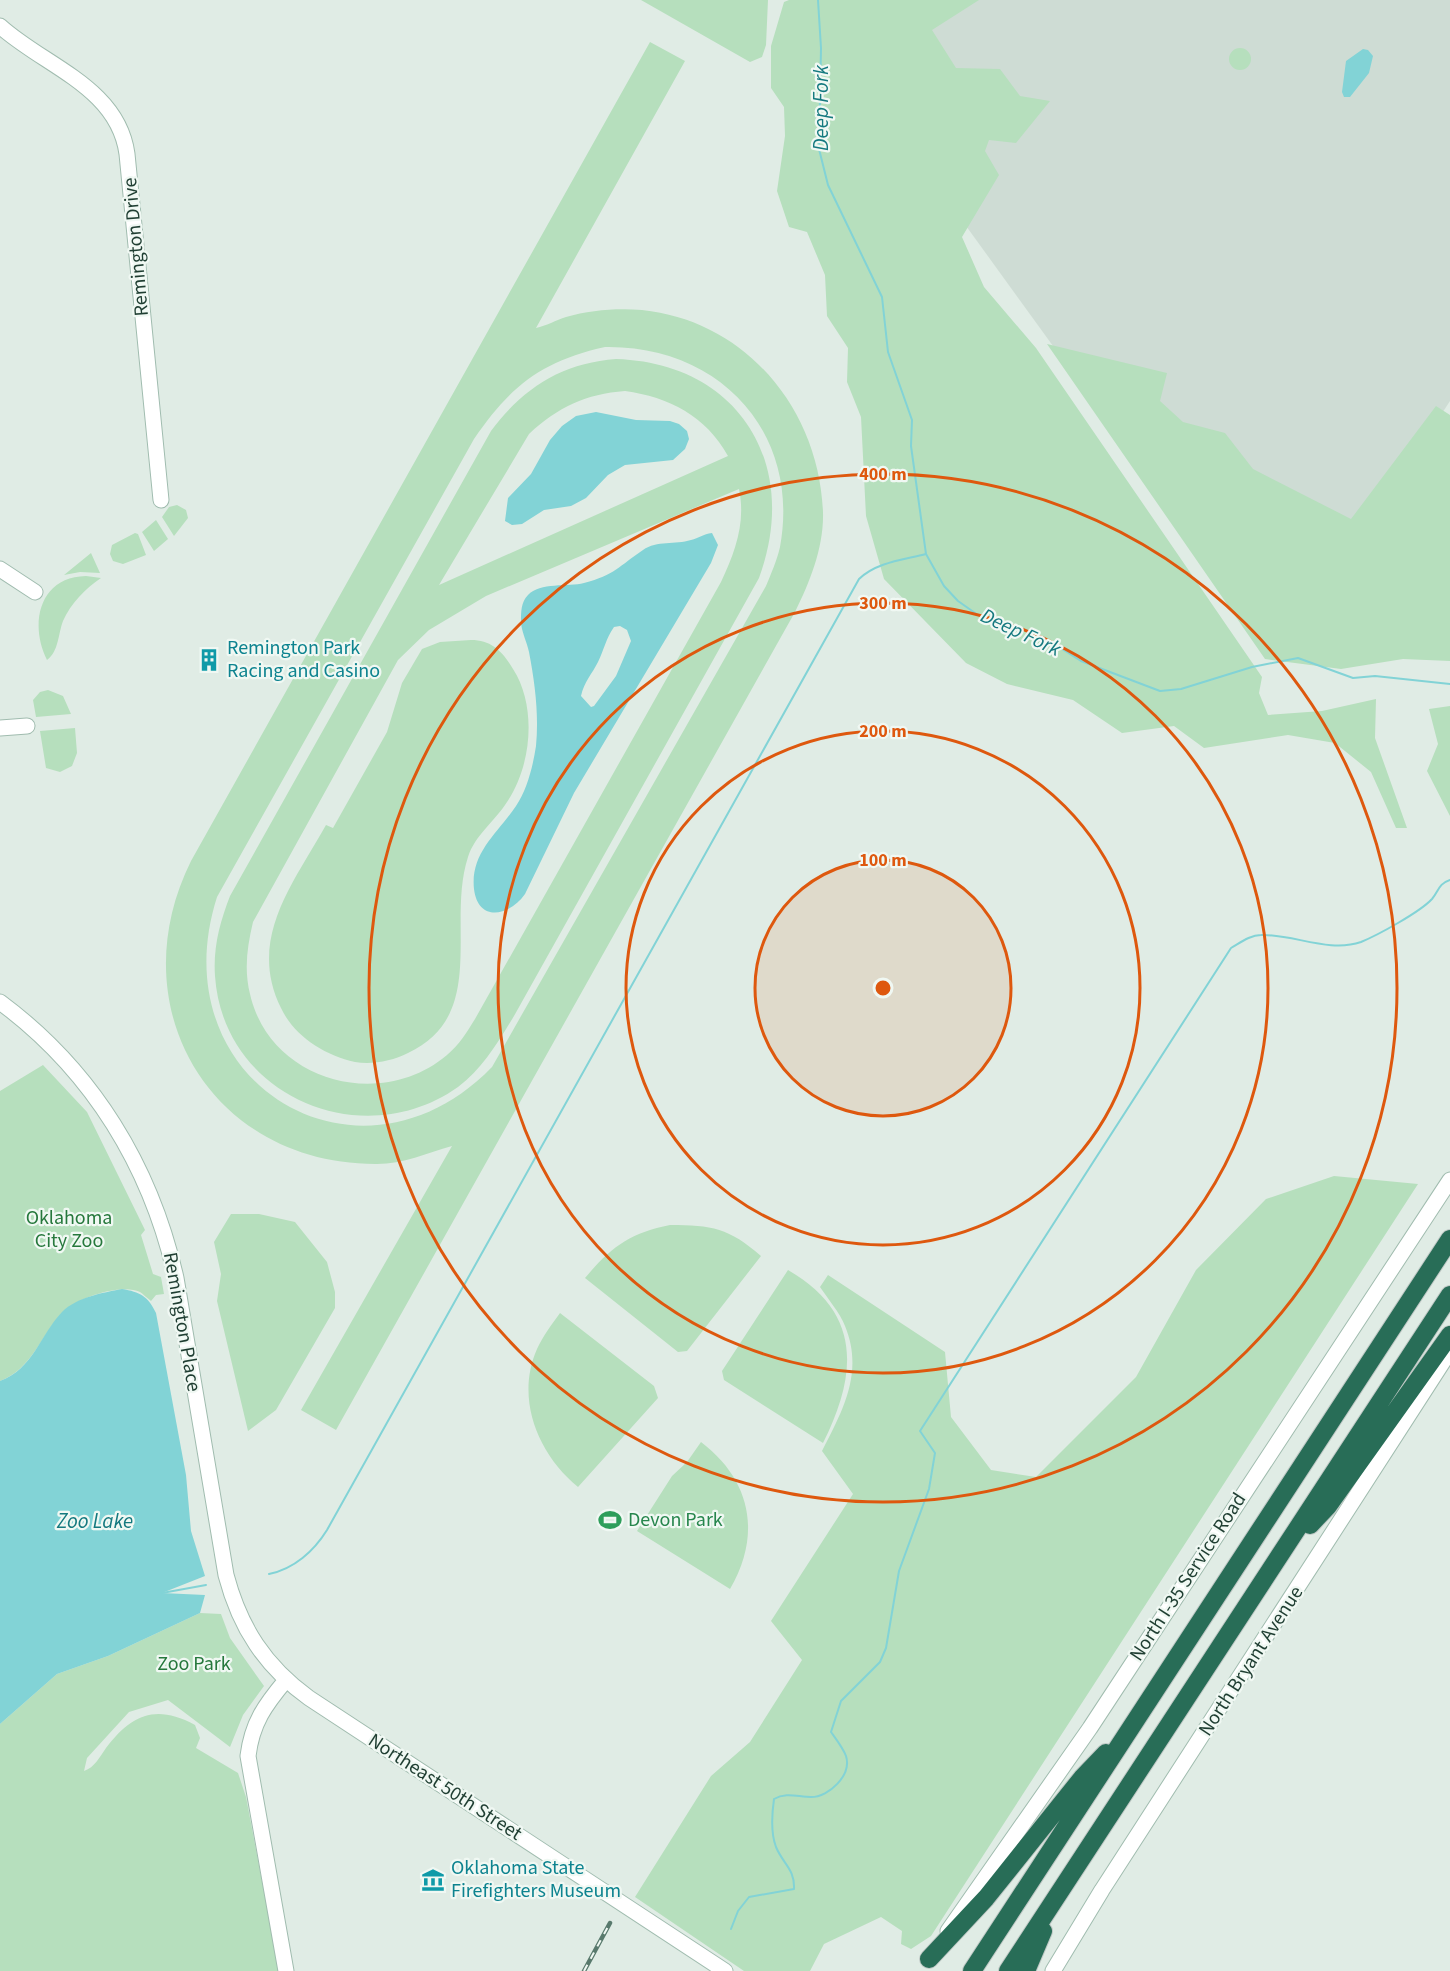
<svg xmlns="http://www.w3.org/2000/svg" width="1450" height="1971" viewBox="0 0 1450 1971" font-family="'Source Sans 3',sans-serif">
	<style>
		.built { fill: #cedcd4 }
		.green { fill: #b6dfbd; fill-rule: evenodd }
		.water { fill: #82d3d6; fill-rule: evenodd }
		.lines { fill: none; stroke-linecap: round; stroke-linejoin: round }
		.stream { stroke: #82d3d6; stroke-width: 2 }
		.secondary-casing { stroke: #a0bcaf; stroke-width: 17 }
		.highway-casing { stroke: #c0c9c6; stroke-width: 20 }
		.secondary { stroke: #fff; stroke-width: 15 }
		.highway { stroke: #286d57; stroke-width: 18 }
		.rail-casing { stroke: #597a6d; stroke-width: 4.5 }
		.rail { stroke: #f0f8f3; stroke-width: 2; stroke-dasharray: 7; stroke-linecap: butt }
		.ring { fill: none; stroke: #de580e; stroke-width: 3 }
		.labels { text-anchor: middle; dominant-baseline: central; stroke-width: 4.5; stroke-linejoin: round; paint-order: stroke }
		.street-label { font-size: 20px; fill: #1f3e32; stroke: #f0f8f3 }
		.culture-label { font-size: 20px; fill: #0d838f; stroke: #f0f8f3; text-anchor: start }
		.park-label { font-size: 20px; fill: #26783c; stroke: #f0f8f3 }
		.leisure-label { font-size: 20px; fill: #27864d; stroke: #f0f8f3; text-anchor: start }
		.water-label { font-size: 21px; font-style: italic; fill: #14797f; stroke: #f0f8f3 }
		.centre { fill: #de580e; stroke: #f0f8f3; stroke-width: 3 }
		.ring-label { font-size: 18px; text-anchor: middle; font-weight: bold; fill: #de580e; stroke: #f0f8f3; stroke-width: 4.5; stroke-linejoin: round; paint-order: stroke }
	</style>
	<rect width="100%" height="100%" fill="#e0ece5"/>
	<!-- built -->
	<path class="built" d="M850 0H1450V401L1306 621 1185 528 845 59Z"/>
	<!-- green -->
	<path class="green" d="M641 0H768L766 45 762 57 750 62Z
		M789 0H979L932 30 956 68 1000 69 1020 96 1050 101 1016 143 989 140 985 151 999 175 962 237 984 287 1036 348 1262 677 1259 693 1268 715 1322 711 1376 699 1375 738 1407 828H1396L1371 772 1335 743 1288 735 1204 748 1174 726 1122 733 1073 700 1007 684 966 663 884 579 866 516 861 417 847 382 848 348 827 316 825 275 807 232 789 227 777 191 785 136 784 107 771 88V46L784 2Z
		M650 42 685 61 536 328C546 326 556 320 566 317 590 310 617 308 642 310 747 321 819 410 823 512 824 547 810 582 795 612L336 1430 301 1410 452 1146C427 1153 403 1164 377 1164 212 1165 118 1008 191 861ZM605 347C719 345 801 432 780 547 777 560 771 574 766 586L492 1067C359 1204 158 1082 217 897L474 439C510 386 542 361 605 347Z
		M1229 59a11 11 0 1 1 22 0a11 11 0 1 1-22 0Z
		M1047 344 1167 373 1160 401 1183 422 1225 433 1253 469 1351 519 1436 406 1450 415V661L1403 659 1341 669 1265 659Z
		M616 359C739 363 801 464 759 578L514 1016C498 1042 483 1068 458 1087 362 1155 223 1096 215 976 213 947 220 922 230 896L491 431C523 388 562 363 616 359ZM625 391C669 397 706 416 728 456L439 585 529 434C558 407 586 394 625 391ZM739 489C746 523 735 552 721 582L475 1019C467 1032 459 1045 447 1055 381 1111 270 1082 250 994 244 970 247 947 253 922L398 660 429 630 486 596Z
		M177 505 186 510 188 518 174 536 162 517 169 507Z
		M156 520 168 539 154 551 142 532Z
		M135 533 138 534 146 555 123 564 113 561 110 554 112 545Z
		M91 553 100 573 80 572 64 575Z
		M86 576 101 578C85 589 71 603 63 621 58 634 59 651 47 660 29 624 39 577 86 576Z
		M471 640C492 640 503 652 513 669 537 706 532 765 507 802 495 821 475 835 468 857 446 924 489 1015 408 1053 392 1061 372 1065 355 1062 324 1055 294 1036 281 1008 247 939 293 884 326 825L333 828 387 732 402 683 422 649 440 642Z
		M48 690 63 696 71 714 36 717 33 700 40 692Z
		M1450 706V816L1427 771 1438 744 1429 709Z
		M75 728 77 753 72 766 60 772 46 768 40 731Z
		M43 1065 87 1112 145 1230 141 1235 153 1274 161 1277 164 1294 156 1295 151 1301C147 1298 143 1294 140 1292 121 1283 76 1298 62 1313 41 1335 32 1369 0 1381V1091Z
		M1334 1176 1418 1184 931 1936 911 1949 901 1944 902 1931 881 1917 824 1944 810 1971H744L635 1897 711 1776 750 1742 802 1660 771 1621 853 1494 822 1451C843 1410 864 1372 845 1326 840 1313 828 1299 820 1287L828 1275 945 1352 951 1417 991 1470 1036 1477 1136 1377 1196 1270 1266 1199Z
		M231 1214H259L295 1222 327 1262 335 1292V1308L276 1410 248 1431 217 1301 221 1274 214 1242Z
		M670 1225C712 1225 729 1228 761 1256L687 1351 678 1352 585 1278C611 1247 630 1233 670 1225Z
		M788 1270C863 1313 857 1375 823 1443L724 1380 722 1371Z
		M560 1313 654 1386 658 1398 578 1487C538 1454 515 1399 537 1349 543 1336 552 1324 560 1313Z
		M701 1442C751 1480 762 1534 730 1589L637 1531 672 1476 687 1462Z
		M200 1613 221 1614 230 1638 264 1686 243 1715 230 1747 168 1700 129 1712 87 1758 84 1771C95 1767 99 1758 106 1748 132 1714 156 1704 195 1725L200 1738 196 1748 238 1773 246 1797 279 1971H0V1724L57 1674 108 1656Z"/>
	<!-- water -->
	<path class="water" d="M1363 49 1368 50 1373 56 1369 73 1350 97H1344L1342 92 1346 61Z
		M596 412 636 420 670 421 679 424 687 431 689 439 685 449 673 460 625 465 608 475 586 498 571 506 544 510 522 524 512 525 505 521 508 498 531 474 550 440 562 426 576 416Z
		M712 533 718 545 711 563 574 793 525 894C510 916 478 923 474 889 470 853 498 833 516 806 527 790 533 766 536 746 539 715 535 683 529 652 527 642 521 631 521 621 521 612 521 602 528 595 540 582 568 587 584 583 615 575 619 566 643 550 657 540 675 545 691 540 699 538 703 534 712 533ZM620 626 627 630 631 641 616 676 594 706 591 707 581 696C584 682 592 674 598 662 604 650 606 638 614 627Z
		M122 1289C140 1292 148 1296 156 1313L186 1475 191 1531 205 1576 162 1593 205 1595 200 1613 108 1656 57 1674 0 1724V1381C33 1369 40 1335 62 1312 77 1297 102 1293 122 1289Z"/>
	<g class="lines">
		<!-- stream -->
		<path class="stream" d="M818 0 821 48 819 149 828 185 882 297 888 352 912 420 911 446 926 554 944 586 958 601 985 620 1028 631 1048 640 1081 661 1160 691 1181 689 1252 667 1298 658 1353 678 1375 676 1450 684
			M269 1574C294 1569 314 1551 327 1530L859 579C877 562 903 560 926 554
			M162 1593 206 1585
			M731 1929 738 1911 749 1897 794 1889C795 1869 783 1864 776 1847 771 1834 772 1813 774 1799 786 1792 798 1797 811 1797 829 1797 852 1775 846 1756 843 1748 836 1739 831 1732L841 1701 880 1662 886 1648 899 1571 929 1489 935 1453 920 1431 1231 948C1240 943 1250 935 1261 935 1293 934 1329 953 1361 942 1378 935 1420 912 1432 899 1439 891 1438 884 1450 880"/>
		<!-- secondary casing -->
		<g class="secondary-casing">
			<path id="secondary" d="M0 26C44 66 118 87 127 154L161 500
				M0 569 35 592
				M0 728 27 726
				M0 1002C93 1071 151 1167 176 1278L226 1575C240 1628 265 1666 309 1698L725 1971
				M948 1931 1090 1728 1450 1180
				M286 1971 248 1756C252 1723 265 1705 286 1680
				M1053 1971 1102 1890 1450 1351"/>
		</g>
		<!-- highway casing -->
		<g class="highway-casing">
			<path id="highway" d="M1310 1525 1328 1506 1450 1335
				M929 1959 986 1898 1082 1778 1106 1753
				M972 1971 1450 1239
				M1008 1971 1450 1295
				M1026 1971 1043 1931"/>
		</g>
		<!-- secondary -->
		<use href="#secondary" class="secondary"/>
		<!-- highway -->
		<use href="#highway" class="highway"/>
		<!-- rail casing -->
		<g class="rail-casing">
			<path id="rail" d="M584 1971 610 1923"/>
		</g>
		<!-- rail -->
		<use href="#rail" class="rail"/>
	</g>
	<!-- distance rings -->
	<circle cx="883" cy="988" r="128" fill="#de580e" fill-opacity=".12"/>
	<g class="ring">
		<circle cx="883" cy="988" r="128"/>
		<circle cx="883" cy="988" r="257"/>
		<circle cx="883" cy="988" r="385"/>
		<circle cx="883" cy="988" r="514"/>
	</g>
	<!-- icons -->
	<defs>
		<g id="building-bare" transform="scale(1.8)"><path d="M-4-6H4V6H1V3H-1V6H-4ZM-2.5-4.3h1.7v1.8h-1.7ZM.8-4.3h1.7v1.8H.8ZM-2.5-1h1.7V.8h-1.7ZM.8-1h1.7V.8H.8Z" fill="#0f9aa8" stroke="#f0f8f3" stroke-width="2.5" paint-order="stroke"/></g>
		<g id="stadium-bare" transform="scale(1.8)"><path d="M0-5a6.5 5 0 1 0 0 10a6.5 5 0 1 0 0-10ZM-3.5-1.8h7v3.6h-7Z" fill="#2e9e5b" stroke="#f0f8f3" stroke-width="2.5" paint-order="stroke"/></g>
		<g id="museum-bare" transform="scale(1.8)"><path d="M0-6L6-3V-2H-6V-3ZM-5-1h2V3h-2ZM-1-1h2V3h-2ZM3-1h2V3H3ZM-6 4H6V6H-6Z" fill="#0f9aa8" stroke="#f0f8f3" stroke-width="2.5" paint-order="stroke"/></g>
	</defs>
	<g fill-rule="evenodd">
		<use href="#building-bare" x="209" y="660"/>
		<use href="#stadium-bare" x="610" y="1520"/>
		<use href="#museum-bare" x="433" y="1880"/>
	</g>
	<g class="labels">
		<!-- street labels -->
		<g class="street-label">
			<text transform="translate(136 247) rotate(-95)">Remington Drive</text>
			<text transform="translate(182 1322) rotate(80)">Remington Place</text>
			<text transform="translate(1188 1577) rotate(-57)">North I-35 Service Road</text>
			<text transform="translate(1251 1661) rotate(-57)">North Bryant Avenue</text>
			<text transform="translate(445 1787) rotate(33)">Northeast 50th Street</text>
		</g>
		<!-- culture labels -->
		<g class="culture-label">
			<text x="227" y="648">Remington Park<tspan x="227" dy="23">Racing and Casino</tspan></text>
			<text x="451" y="1868">Oklahoma State<tspan x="451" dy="23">Firefighters Museum</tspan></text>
		</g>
		<!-- park labels -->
		<g class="park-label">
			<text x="69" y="1218">Oklahoma<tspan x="69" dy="23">City Zoo</tspan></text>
			<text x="194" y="1664">Zoo Park</text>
		</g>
		<!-- leisure labels -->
		<g class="leisure-label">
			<text x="628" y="1520">Devon Park</text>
		</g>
		<!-- water labels -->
		<g class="water-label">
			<text transform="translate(821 108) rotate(-90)">Deep Fork</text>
			<text transform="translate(1021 632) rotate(25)">Deep Fork</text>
			<text x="95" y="1521">Zoo Lake</text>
		</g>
	</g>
	<circle cx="883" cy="988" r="9" class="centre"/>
	<g class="ring-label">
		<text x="883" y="480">400 m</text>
		<text x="883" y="609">300 m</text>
		<text x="883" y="737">200 m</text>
		<text x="883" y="866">100 m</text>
	</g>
</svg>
